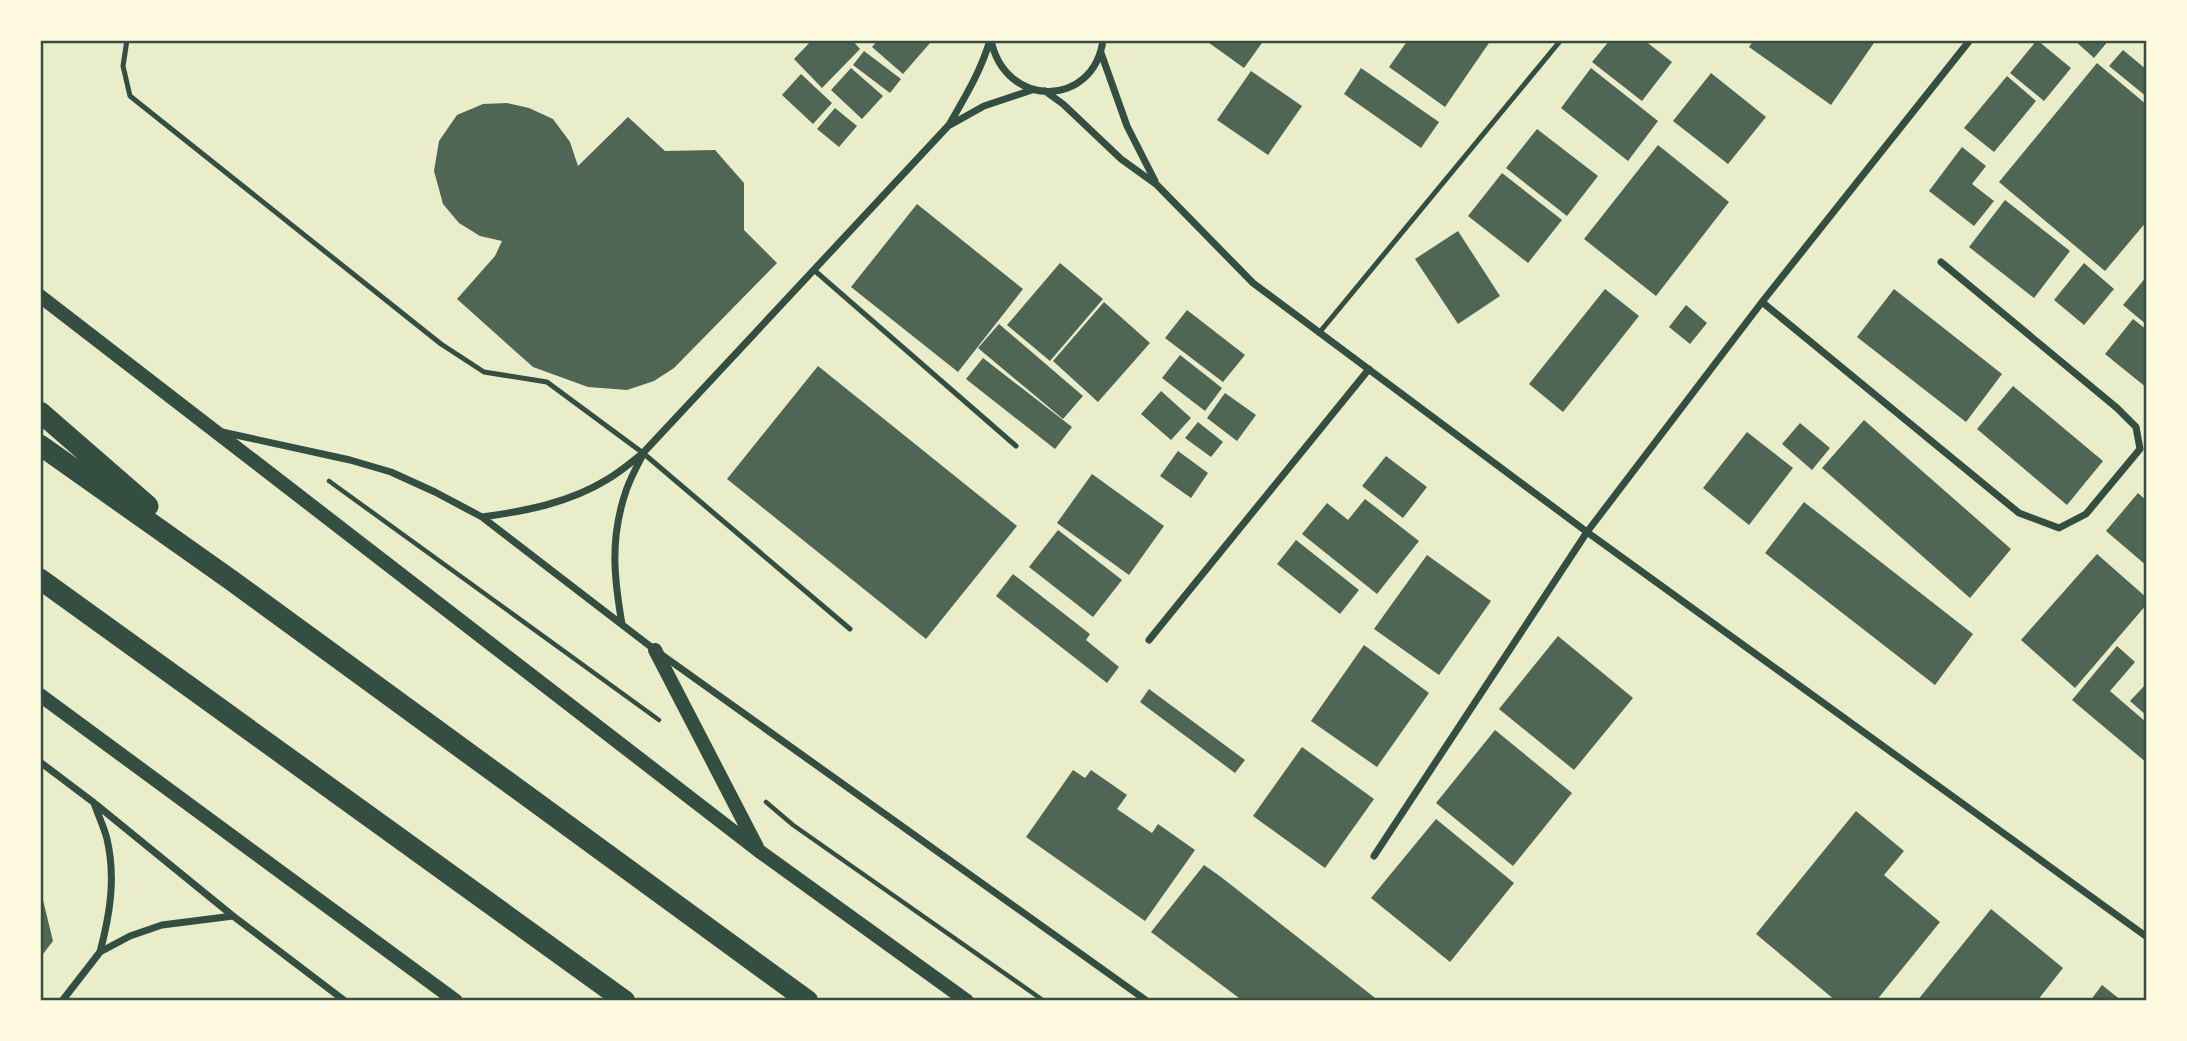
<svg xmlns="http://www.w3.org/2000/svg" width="2187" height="1041" viewBox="0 0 2187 1041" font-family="'Golos Text',sans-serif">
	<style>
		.building { fill: #4f6655 }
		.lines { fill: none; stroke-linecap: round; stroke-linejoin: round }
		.path { stroke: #344e41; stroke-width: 4.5 }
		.service { stroke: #344e41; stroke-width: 5 }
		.minor { stroke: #344e41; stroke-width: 7 }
		.secondary { stroke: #344e41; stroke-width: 14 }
		.motorway { stroke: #344e41; stroke-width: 21 }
		.neatline { fill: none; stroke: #344e41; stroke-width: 2.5 }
	</style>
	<rect width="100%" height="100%" fill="#e9edc9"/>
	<!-- building -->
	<path class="building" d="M812 40H852L860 49 822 88 794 59Z
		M878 40H927L930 43 903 74 872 47Z
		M1205 40H1264L1244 68Z
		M1408 40H1491L1445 107 1389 67Z
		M1610 40H1644L1672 62 1642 101 1592 62Z
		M1754 40H1876L1831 105 1749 47Z
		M2037 40 2071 68 2044 101 2010 73Z
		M2074 40H2109L2094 58Z
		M2123 50 2147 70V97L2109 66Z
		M864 51 901 79 890 93 853 65Z
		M2097 63 2147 105V221L2105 271 1999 182Z
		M851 68 883 96 862 119 831 90Z
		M1361 68 1439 122 1421 148 1344 94Z
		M1591 68 1658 121 1628 161 1561 108Z
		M1251 71 1302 106 1268 155 1217 120Z
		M1711 73 1766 117 1728 164 1673 121Z
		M801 74 832 103 813 124 782 95Z
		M2007 76 2036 101 1994 152 1964 128Z
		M507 103 529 108 553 119 570 142 578 166 628 117 665 151 715 150 744 183V230L777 263 674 368 654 381 627 390 588 387 533 367 457 299 495 256 502 241 480 236 459 223 443 204 434 171 439 141 457 115 483 104Z
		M835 108 857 126 839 147 817 129Z
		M1537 129 1598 176 1567 216 1506 168Z
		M1658 145 1729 202 1656 296 1584 239Z
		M1962 147 1986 166 1972 184 1994 201 1974 226 1929 191Z
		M1502 173 1562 220 1528 263 1468 216Z
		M2005 200 2070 251 2034 298 1969 247Z
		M917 204 1023 289 958 372 851 287Z
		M1458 231 1500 296 1458 324 1415 259Z
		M1060 263 1103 299 1050 361 1007 325Z
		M2084 263 2114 289 2084 325 2054 300Z
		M2147 276V325L2123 305Z
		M1605 289 1639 316 1563 412 1529 384Z
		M1894 289 2002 374 1966 422 1857 337Z
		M1104 302 1150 343 1098 402 1053 361Z
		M1686 305 1707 323 1690 344 1669 327Z
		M1187 310 1245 355 1223 382 1165 338Z
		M2133 319 2147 330V388L2105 354Z
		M999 324 1083 396 1063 419 978 348Z
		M1180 355 1222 388 1205 411 1162 378Z
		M983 358 1072 427 1055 449 966 379Z
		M818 366 1017 526 926 639 727 479Z
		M2013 386 2103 461 2067 505 1977 429Z
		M1161 391 1191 418 1171 440 1141 414Z
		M1225 393 1256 415 1237 441 1207 418Z
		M1864 420 2011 549 1970 598 1822 468Z
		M1198 422 1223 442 1211 457 1185 438Z
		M1800 423 1830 448 1812 470 1782 444Z
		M1747 432 1793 468 1749 525 1703 488Z
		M1178 451 1208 473 1191 498 1160 476Z
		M1386 456 1427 487 1403 518 1362 486Z
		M1092 474 1164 526 1129 575 1057 523Z
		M2138 493 2147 501V566L2106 531Z
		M1365 499 1419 541 1377 594 1302 534 1327 503 1348 520Z
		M1804 502 1973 634 1935 685 1765 553Z
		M1058 530 1122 580 1093 617 1029 567Z
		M1296 540 1359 590 1340 614 1277 564Z
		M2097 554 2147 598V604L2075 688 2021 640Z
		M1427 555 1491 601 1439 675 1374 629Z
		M1013 574 1090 634 1086 640 1119 667 1107 683 996 596Z
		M1558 636 1633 698 1574 770 1499 709Z
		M1364 645 1429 693 1377 767 1311 721Z
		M2117 646 2135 662 2110 691 2147 723V763L2072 700Z
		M2147 683V716L2130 701Z
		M1149 689 1245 760 1235 773 1140 702Z
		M1495 730 1572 793 1513 866 1436 803Z
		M1302 747 1374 799 1325 868 1253 816Z
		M1073 770 1085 778 1091 770 1127 795 1117 809 1152 833 1158 824 1195 850 1145 921 1026 837Z
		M1856 811 1904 851 1884 875 1940 922 1876 1001H1836L1756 934Z
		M1436 819 1514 883 1450 962 1371 898Z
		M1204 865 1221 877 1379 1001H1243L1151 932Z
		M40 888 53 941 40 958Z
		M1991 909 2063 968 2037 1001H1917Z
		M2102 985 2122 1001H2090Z"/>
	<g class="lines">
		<!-- path -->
		<path class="path" d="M329 481 659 720
			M766 802 793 825 1044 1001"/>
		<!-- service -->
		<path class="service" d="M127 40 123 66 130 96 441 344 484 372 547 382 643 453 850 629
			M814 270 1016 446
			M1319 333 1561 40"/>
		<!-- minor -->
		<path class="minor" d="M991 40C1005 109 1094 108 1103 40
			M1101 53 1127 126 1155 181
			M1045 91 1063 104 1121 159 1157 185 1253 283 1587 532 2147 937
			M950 125 984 106 1032 90
			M1762 302 2019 513 2059 528 2086 514 2140 449 2136 427 2117 408 1941 262
			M222 432 350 460 391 472 435 492 482 517 655 650 1147 1001
			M482 517C526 511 569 503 608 479 620 472 632 462 643 453L949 125C965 97 981 71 990 40
			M622 624C614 578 610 540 625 494 629 480 637 467 643 454
			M1149 640 1369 369
			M40 762 93 802 233 916 345 1001
			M94 803C98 815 104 827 107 839 116 878 110 914 100 952
			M1374 856 1587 532 1762 302 1970 40
			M62 1001 100 952 130 936 162 925 233 916"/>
		<!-- secondary -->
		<path class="secondary" d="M40 296 759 851 967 1001
			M655 650 757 847
			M40 695 456 1001"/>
		<!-- motorway -->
		<path class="motorway" d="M40 412 148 506
			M40 445 231 580 808 1001
			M40 579 625 1001"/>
	</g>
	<!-- border -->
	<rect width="2187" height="1041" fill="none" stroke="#fefae0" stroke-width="84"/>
	<rect x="42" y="42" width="2103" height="957" class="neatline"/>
</svg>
